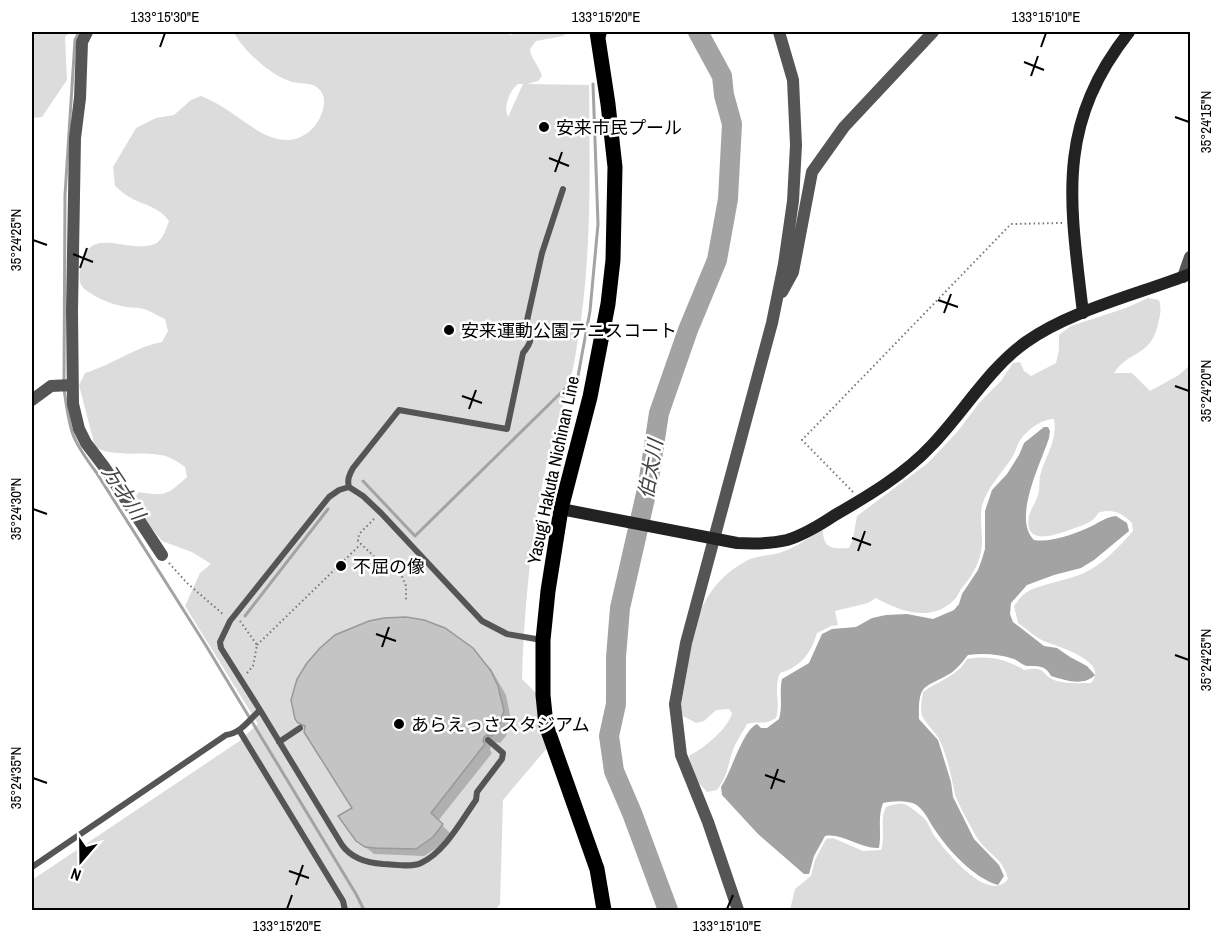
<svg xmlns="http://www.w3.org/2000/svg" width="1222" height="942" viewBox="0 0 1222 942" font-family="'Archivo Narrow','Noto Sans JP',sans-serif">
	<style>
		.green { fill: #dcdcdc; fill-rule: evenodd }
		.water { fill: #a3a3a3 }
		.shadow { fill: #0003 }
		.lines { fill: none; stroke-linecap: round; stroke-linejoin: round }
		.stream { stroke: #a3a3a3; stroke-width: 3 }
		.river { stroke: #a3a3a3; stroke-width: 20 }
		.building { fill: #c4c4c4; stroke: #999; stroke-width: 1.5 }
		.path { stroke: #777; stroke-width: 2; stroke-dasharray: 1.5 3; stroke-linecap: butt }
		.lane { stroke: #555; stroke-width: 6 }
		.street { stroke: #555; stroke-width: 12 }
		.secondary { stroke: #222; stroke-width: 12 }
		.primary { stroke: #000; stroke-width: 15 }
		.ticks { fill: none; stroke: #000; stroke-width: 2 }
		.poi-dot { fill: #000; stroke: #fff; stroke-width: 2 }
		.labels { text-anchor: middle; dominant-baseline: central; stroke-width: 5; stroke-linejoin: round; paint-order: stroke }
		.poi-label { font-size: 18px; fill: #000; stroke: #fff; text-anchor: start }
		.street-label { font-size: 18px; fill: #000; stroke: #fff }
		.water-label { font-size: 20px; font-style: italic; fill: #444; stroke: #fff }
		.neatline { fill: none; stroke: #000; stroke-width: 2 }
		.ticks-label { font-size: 15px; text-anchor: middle; fill: #000 }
	</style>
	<rect width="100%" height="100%" fill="#fff"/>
	<!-- green -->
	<path class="green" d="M32 32H70L65 37 67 80 42 117 32 118Z
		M234 32H501L511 35 517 32H568L563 36 536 41 530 49C531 60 539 65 542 76L538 81 527 84 589 85C590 174 592 264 576 352 570 391 554 428 546 467 531 537 524 607 522 679L538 695 547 748 503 800 500 904 495 910H32V880L238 742 258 724 185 606 200 573 211 564 192 552 162 541 139 512 135 497 139 492C166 497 168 494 187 477L185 467C178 462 170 456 160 455 138 451 115 458 95 447L79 385 85 373C112 365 135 347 162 342L168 331 165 319C158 316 151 311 144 309 137 307 128 308 121 306 109 303 97 298 87 291 79 286 79 279 80 271 86 221 126 255 155 244 163 240 166 229 169 221 159 207 146 206 131 198 125 195 120 190 115 186L113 167 136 128 156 118 174 115 191 100 201 96C211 100 220 105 229 111 253 127 283 155 311 130 321 121 330 99 319 89 312 82 301 84 292 82 273 77 242 50 234 32ZM518 84H523L508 117C503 106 510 90 518 84Z
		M1148 298 1159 300C1162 310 1160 315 1158 324 1151 357 1129 350 1114 373H1132L1150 391 1179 375 1190 365V358V910H790L795 889 811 876 815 860 826 839 833 838 863 851 881 850C886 835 879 821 886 807 891 805 899 803 904 804 910 806 919 814 924 818 929 823 931 832 936 838 948 854 989 904 1008 879 1004 859 988 854 978 839 974 833 956 800 955 794 951 776 948 758 940 741 936 732 923 721 922 715 920 707 922 700 923 692 938 681 958 676 967 659 988 655 1006 659 1024 670 1048 665 1040 676 1057 681 1068 684 1080 683 1091 683 1110 662 1060 647 1046 642 1037 639 1027 629 1018 623L1014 606C1017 603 1019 598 1023 595 1033 585 1070 580 1084 573 1102 565 1120 546 1133 531L1132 523C1122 513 1112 508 1098 513 1093 523 1083 525 1072 529 1056 535 1023 547 1029 516 1031 508 1036 502 1038 495 1040 489 1039 482 1040 476 1045 456 1058 441 1054 419 1042 419 1028 429 1021 439 1017 444 1016 451 1013 456 1003 472 987 487 982 506 979 521 984 537 981 552 978 566 971 577 962 588 959 591 958 596 955 599 932 623 901 612 876 598L868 603 835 611 838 625 831 626 817 633C811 654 800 667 780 673 773 688 781 703 776 718 764 726 760 720 747 724 743 732 736 741 733 750 727 766 729 774 717 790L707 792 695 779 689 756C704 748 728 729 732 713L729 709 716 710 704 721 696 723 683 716 681 706C694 648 687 594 746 561 756 555 771 556 782 552 797 547 809 537 823 530 823 549 833 549 849 548L853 539 857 516 928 463 958 431 980 402 1001 381 1013 363 1020 362 1024 371 1031 376 1056 363 1059 350V335L1071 326 1126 308Z"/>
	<!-- water -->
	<path class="water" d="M1044 427H1048L1050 431 1049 438C1041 463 1012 519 1034 540 1052 543 1077 533 1094 525 1101 521 1107 517 1116 516L1127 523 1129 531 1094 560 1081 568 1054 575 1027 585 1011 603 1010 614 1013 622 1044 646 1057 648 1070 657 1087 666 1095 675C1083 687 1065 680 1051 676 1045 664 1037 667 1027 666 1022 665 1019 661 1014 659 999 654 983 653 968 655 963 661 958 668 951 673 925 689 918 681 919 719L938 740 951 782 953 797 974 839 999 865 1004 876 998 885C974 878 949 851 935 830 929 822 925 810 915 804 906 800 892 801 883 803 877 819 882 831 879 848 860 849 843 833 825 836L814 856 809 874H804L758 834 722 795 721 787C732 771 742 731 757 724L761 728H767L779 719C783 706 779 692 782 679L809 663 822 634 832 629 856 627 872 618 886 615 907 614 933 619 954 610 959 604 962 594 978 570 982 559 985 549V511L992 490 1007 474 1019 455 1024 443Z"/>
	<!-- shadow -->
	<path class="shadow" d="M458 638 491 669 506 695 511 720 506 736 500 743 495 742 491 745 490 750 492 753 438 821 450 833 441 845 424 856 374 854 357 840 354 808 306 729 299 722Z"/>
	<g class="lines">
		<!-- stream -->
		<path class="stream" d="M64 382 65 195 75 40 79 32
			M64 389C70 431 70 437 96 472L205 644 356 894 364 910
			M363 481 415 536 578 376 590 311 598 224 593 84
			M245 616 328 509"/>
		<!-- river -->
		<path class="river" d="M668 910 632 813 614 771 609 736 616 704V657L620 608 648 485 659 413 688 330 717 260 728 199 732 124 724 95 722 76 698 32"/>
	</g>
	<!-- building -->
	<path class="building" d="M406 617 424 620 445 628 473 648 491 671 498 686 504 711 498 728 492 736 487 735 484 737 483 741 485 744 431 813 443 824 433 837 416 849 375 848 365 847 356 841 338 816 352 808 304 732 305 726 298 723 295 719 291 700 297 679 307 663 320 648 335 635 369 621 384 618Z"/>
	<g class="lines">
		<!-- path -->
		<path class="path" d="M853 492 802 440 1011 224 1062 223
			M374 519 359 534 358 541 384 566 401 574 406 586V600
			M169 563 187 583 224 615
			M240 621 257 645 253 666 247 673
			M257 645 361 544"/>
		<!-- lane -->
		<path class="lane" d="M542 640 507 634 482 621 381 513 363 496 349 487C347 480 349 475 353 468L399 410 507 429 523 353C532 342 533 337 526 325L542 253 563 189
			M260 710 342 845C352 859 367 863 383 864 394 864 410 868 421 863 445 852 461 821 476 800L477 792 502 759 503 753 488 740
			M239 730 343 901 345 910
			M279 742 300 728
			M32 867 226 735C241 733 249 720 260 710L221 648 220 642 230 621 329 497 339 490 349 487"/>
		<!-- street -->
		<path class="street" d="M87 32 82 42 80 98 75 138 72 311 73 404 79 429 86 443 105 468 162 555
			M1183 277 1190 257
			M782 292 793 272 812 172 844 127 933 32
			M32 400 51 386 72 385
			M738 910 708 822 681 755 675 704 686 643 772 323 784 264 793 201 796 145 793 80 779 32"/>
		<!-- secondary -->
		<path class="secondary" d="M1083 313C1070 202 1055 126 1129 32
			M561 509 737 543C754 544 770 544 787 540 804 535 820 525 835 515 868 496 905 474 931 446 963 413 989 368 1026 342 1071 310 1139 294 1190 274"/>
		<!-- primary -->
		<path class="primary" d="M597 32 608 104 615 167 613 260 608 304 590 397 561 509 548 591 543 640V695L546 725 597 869 604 910"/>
	</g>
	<!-- ticks -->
	<path class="ticks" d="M160 47 165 33M601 47 606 33M1041 47 1046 33M1024 62 1044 70M1031 76 1038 56M1175 117 1189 122M549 158 569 166M555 172 562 152M33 240 47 245M73 254 93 262M80 268 87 248M938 300 958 307M944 313 951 294M1175 386 1189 391M462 396 482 403M469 409 476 390M33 509 47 514M852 538 871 545M858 551 865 531M376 634 396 641M382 647 389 627M1175 655 1189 660M765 775 785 782M33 778 47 783M771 789 778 769M289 871 309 878M296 885 303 865M287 909 292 895M727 909 733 895"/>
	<!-- markers -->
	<g class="poi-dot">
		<circle cx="544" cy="127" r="6"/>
		<circle cx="449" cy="330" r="6"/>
		<circle cx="341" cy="566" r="6"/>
		<circle cx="399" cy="724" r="6"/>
	</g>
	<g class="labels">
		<!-- poi labels -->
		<g class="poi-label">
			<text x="556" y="127">安来市民プール</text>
			<text x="461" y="330">安来運動公園テニスコート</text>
			<text x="353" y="566">不屈の像</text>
			<text x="411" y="724">あらえっさスタジアム</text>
		</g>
		<!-- street labels -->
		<g class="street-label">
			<text transform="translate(553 470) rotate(-78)">Yasugi Hakuta Nichinan Line</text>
		</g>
		<!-- water labels -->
		<g class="water-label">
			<text transform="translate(650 469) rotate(-80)">伯太川</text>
			<text transform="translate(124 492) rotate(57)">万才川</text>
		</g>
	</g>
	<!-- border -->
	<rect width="1222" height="942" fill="none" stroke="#ffffff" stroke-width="66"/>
	<!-- north arrow -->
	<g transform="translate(81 861) rotate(200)" stroke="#ffffff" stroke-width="4.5" paint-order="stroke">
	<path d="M0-4.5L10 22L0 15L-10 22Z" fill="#000000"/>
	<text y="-9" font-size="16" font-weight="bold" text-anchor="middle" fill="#000000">N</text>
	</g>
	<rect x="33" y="33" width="1156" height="876" class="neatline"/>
	<g class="ticks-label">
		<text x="165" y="22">133°15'30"E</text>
		<text x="606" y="22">133°15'20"E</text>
		<text x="1046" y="22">133°15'10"E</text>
		<text transform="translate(1206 122) rotate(-90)" y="5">35°24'15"N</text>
		<text transform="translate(16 240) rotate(-90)" y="5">35°24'25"N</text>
		<text transform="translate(1206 391) rotate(-90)" y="5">35°24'20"N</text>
		<text transform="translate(16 509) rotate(-90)" y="5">35°24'30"N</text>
		<text transform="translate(1206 660) rotate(-90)" y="5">35°24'25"N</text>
		<text transform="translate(16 778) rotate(-90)" y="5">35°24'35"N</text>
		<text x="287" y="931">133°15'20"E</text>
		<text x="727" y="931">133°15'10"E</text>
	</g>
</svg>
